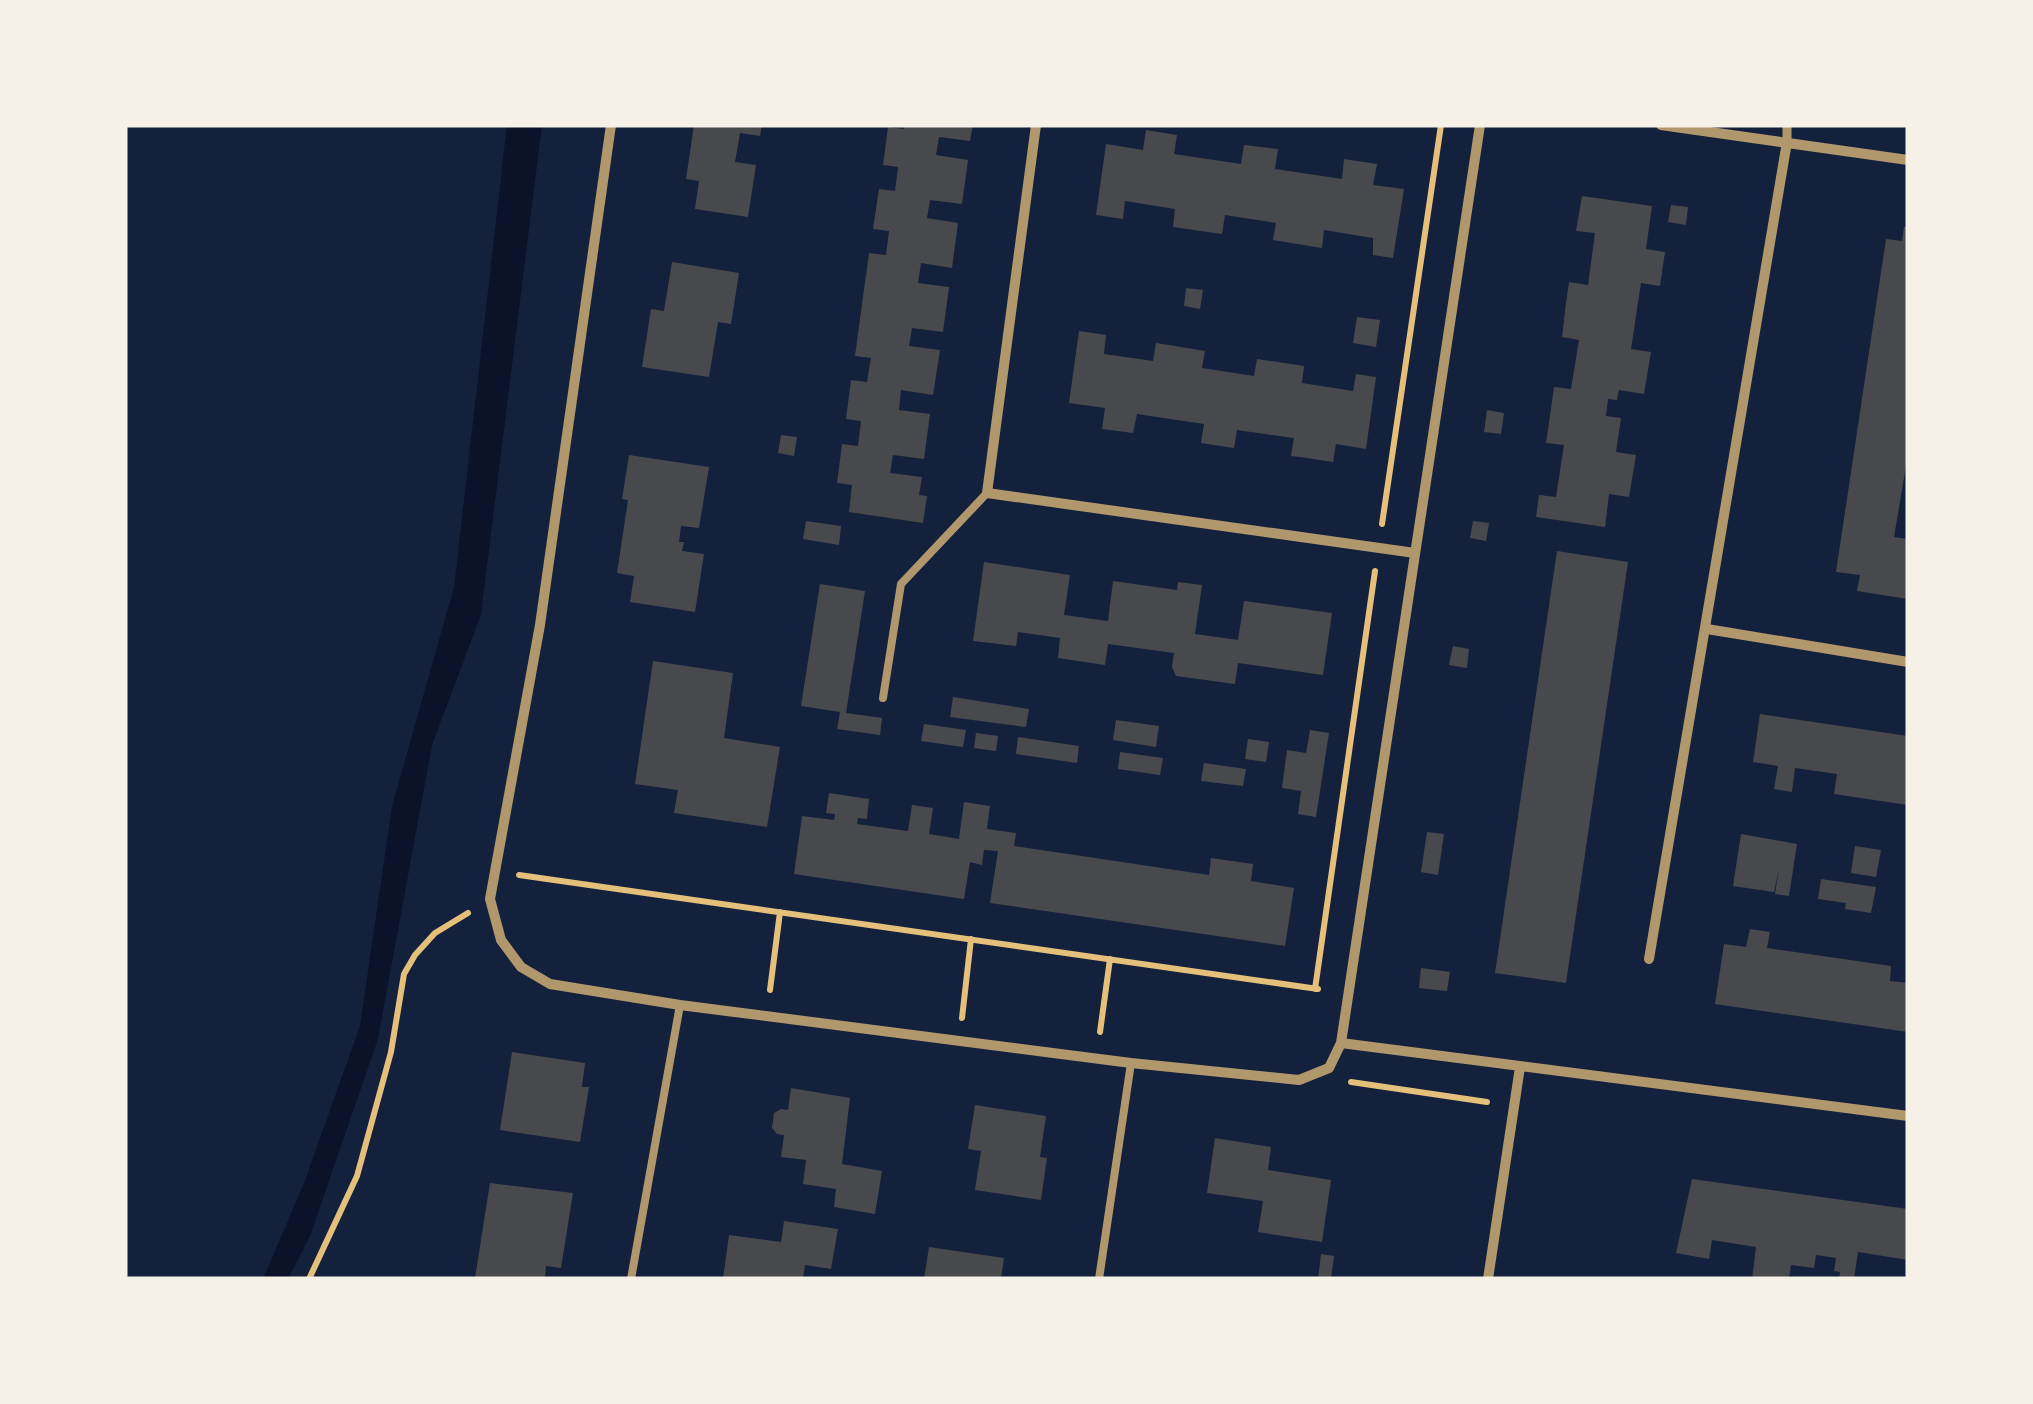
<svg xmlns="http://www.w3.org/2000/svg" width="2033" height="1404" viewBox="0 0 2033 1404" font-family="'Noto Serif',serif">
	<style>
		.water { fill: #0b132b }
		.building { fill: #48494c }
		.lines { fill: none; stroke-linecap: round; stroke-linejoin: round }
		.path { stroke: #e5c07b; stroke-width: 6 }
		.service { stroke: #b1986c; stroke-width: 8 }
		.pedestrian { stroke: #b1986c; stroke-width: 9 }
		.minor { stroke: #b1986c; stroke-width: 10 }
	</style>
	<rect width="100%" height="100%" fill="#14213d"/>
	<!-- water -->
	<path class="water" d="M507 125H542L481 615 432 745 378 1039 310 1236 288 1279H263L304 1183 360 1026 392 806 454 587Z"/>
	<!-- building -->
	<path class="building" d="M694 125H762L760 136 740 133 735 162 756 165 748 217 695 209 699 181 686 179Z
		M905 125H973L970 141 939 137 936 155 968 160 962 204 930 200 927 218 958 223 952 268 921 263 918 283 949 287 943 332 912 328 909 346 940 350 933 395 901 390 899 410 930 414 924 459 893 455 890 473 922 477 919 495 927 496 923 523 849 512 852 485 837 483 842 444 858 446 861 421 846 419 851 380 867 382 871 358 855 356 869 253 886 255 889 231 873 229 879 189 895 191 898 167 883 165 888 127 904 129Z
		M1146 130 1177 135 1174 154 1241 164 1244 145 1278 149 1275 169 1342 179 1344 159 1377 164 1373 185 1404 189 1393 258 1373 255V238L1324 230 1322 248 1273 240 1276 223 1225 215 1222 234 1173 227 1175 209 1125 201 1123 219 1096 215 1106 144 1143 150Z
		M1582 196 1652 206 1646 249 1665 252 1660 286 1641 283 1631 349 1651 352 1644 394 1619 390 1617 400 1608 399 1606 416 1621 418 1616 452 1636 455 1629 497 1609 494 1605 527 1536 517 1539 495 1556 497 1564 445 1546 443 1551 409 1554 387 1571 389 1579 340 1562 337 1566 303 1569 282 1588 285 1595 233 1576 231Z
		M1671 205 1688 207 1686 225 1668 222Z
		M1904 227H1908V454L1894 537 1908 539V599L1857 591 1860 575 1836 572 1886 239 1902 241Z
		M672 262 739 273 731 324 718 322 709 377 642 367 651 309 664 311Z
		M1186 288 1203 290 1200 309 1184 306Z
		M1357 317 1380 320 1376 347 1353 343Z
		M1079 331 1106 335 1104 354 1153 361 1156 343 1181 347 1205 351 1202 368 1254 376 1257 359 1278 362 1304 366 1302 383 1353 391 1356 374 1376 377 1366 449 1336 444 1333 462 1300 457 1291 456 1294 438 1237 430 1234 448 1201 443 1204 424 1137 414 1133 433 1102 429 1105 408 1069 403Z
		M1487 410 1504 413 1501 434 1484 432Z
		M781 435 797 437 794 456 778 453Z
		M629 455 709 467 699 528 681 526 679 542H684L682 551 704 554 695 612 630 602 634 576 617 573 628 500 622 499Z
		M806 521 841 526 839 545 803 539Z
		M1473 521 1489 523 1486 541 1470 538Z
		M1557 551 1628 562 1566 983 1495 973Z
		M984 562 1070 575 1064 615 1108 621 1113 581 1177 590 1178 582 1202 585 1195 634 1217 637 1238 640 1244 601 1332 613 1323 675 1238 663 1235 684 1176 676 1172 667 1174 653 1108 644 1105 665 1058 658 1060 638 1018 632 1016 646 973 641Z
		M820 584 865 591 846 713 882 718 880 735 837 729 840 712 801 706Z
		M1453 646 1469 649 1467 668 1449 665Z
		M653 661 733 673 724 738 780 747 767 827 674 813 678 790 635 784Z
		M953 697 1029 709 1026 727 950 717Z
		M1760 714 1908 736V805L1834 794 1837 774 1795 768 1792 792 1774 789 1778 766 1753 762Z
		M1116 720 1159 726 1156 747 1113 740Z
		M924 724 966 730 963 747 921 741Z
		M1310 730 1329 733 1316 817 1298 814 1301 791 1282 788 1287 750 1306 753Z
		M976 733 998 736 996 751 974 748Z
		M1018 737 1079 746 1077 763 1016 754Z
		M1248 739 1269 742 1266 762 1245 759Z
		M1120 752 1163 758 1160 775 1118 769Z
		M1204 763 1246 769 1243 786 1201 781Z
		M829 793 869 799 867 819 858 818 857 824 908 831 912 805 933 808 929 834 959 839 964 802 990 806 987 829 1016 833 1014 846 1209 875 1211 858 1253 864 1251 881 1294 888 1285 946 990 903 998 851 984 850 982 865 970 862 964 899 794 874 802 816 834 820 835 814 826 813Z
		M1427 832 1444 834 1438 875 1421 872Z
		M1741 834 1797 844 1789 896 1775 894 1779 869 1774 892 1733 886Z
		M1855 846 1881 850 1876 877 1851 873Z
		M1821 879 1876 887 1871 913 1845 909 1846 903 1818 899Z
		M1750 929 1770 932 1767 948 1891 966 1890 981 1908 983V1032L1715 1004 1724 944 1746 947Z
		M1421 968 1450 972 1447 991 1419 988Z
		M512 1052 585 1063 582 1087H589L580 1142 500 1130Z
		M791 1088 850 1098 842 1164 882 1171 875 1214 834 1207 836 1189 803 1184 806 1160 781 1157 784 1135 777 1134 772 1128 774 1113 781 1109 788 1110Z
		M975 1105 1046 1116 1040 1157 1047 1158 1041 1200 975 1190 981 1151 968 1149Z
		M1215 1138 1271 1147 1268 1170 1331 1180 1322 1242 1258 1232 1263 1201 1207 1193Z
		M1692 1179 1908 1209V1260L1858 1252 1854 1279H1839L1840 1272 1834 1271 1836 1258 1816 1255 1814 1268 1791 1265 1789 1279H1752L1756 1247 1712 1240 1709 1259 1676 1253Z
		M490 1183 573 1193 561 1268 546 1266 545 1279 475 1278Z
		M784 1221 838 1229 831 1269 805 1265 803 1279H723L729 1235 781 1242Z
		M929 1247 1004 1258 1001 1279H924Z
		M1321 1254 1334 1256 1331 1279H1318Z"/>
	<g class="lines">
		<!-- path -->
		<path class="path" d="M1382 524 1441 125
			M519 875 1318 989
			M1315 989 1375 571
			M770 990 780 912
			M962 1018 971 939
			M1100 1032 1110 959
			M1351 1082 1487 1102
			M309 1279 357 1176 391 1052 404 974 415 955 435 933 468 913"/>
		<!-- service -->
		<path class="service" d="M883 698 901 584 987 493
			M631 1279 680 1005
			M1099 1279 1131 1063"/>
		<!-- pedestrian -->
		<path class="pedestrian" d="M1787 125V142"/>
		<!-- minor -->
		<path class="minor" d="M611 125 540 625 490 899 501 940 521 967 550 984 680 1005 1131 1063 1299 1080 1329 1068 1341 1043 1908 1116
			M1036 125 987 493 1415 553
			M1661 125 1908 160
			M1707 629 1908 662
			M1649 959 1787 142
			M1341 1043 1480 125
			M1488 1279 1520 1067"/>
	</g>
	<!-- border -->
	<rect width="2033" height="1404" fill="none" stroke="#f6f1e7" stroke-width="255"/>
</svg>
